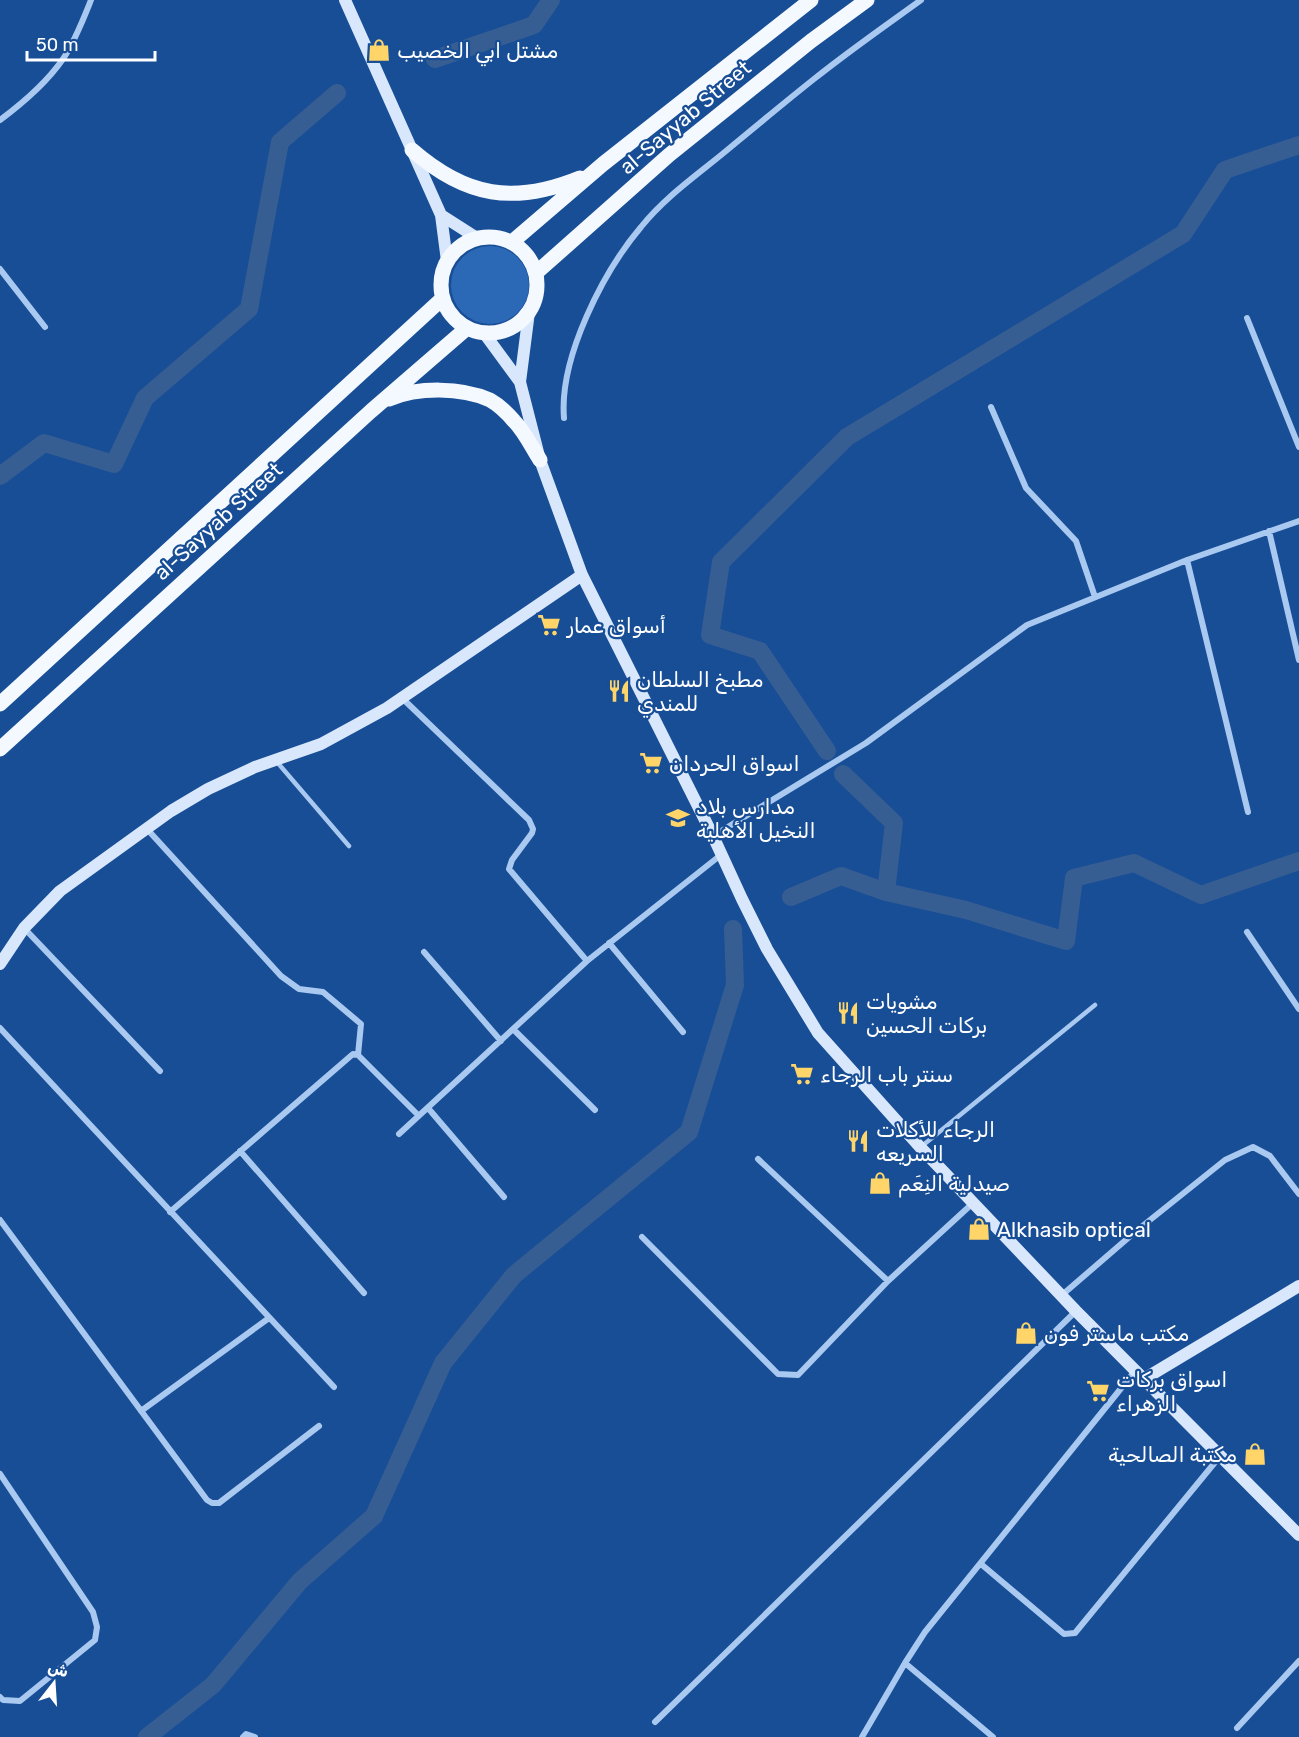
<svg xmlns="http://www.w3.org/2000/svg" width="1299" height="1737" viewBox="0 0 1299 1737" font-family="Rubik,Cairo,sans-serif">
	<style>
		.green { fill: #2b68b5 }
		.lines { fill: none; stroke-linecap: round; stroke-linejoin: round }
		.canal { stroke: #375e93; stroke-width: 18 }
		.lane { stroke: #aac9f1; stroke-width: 4.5 }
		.street { stroke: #aac9f1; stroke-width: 6 }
		.secondary { stroke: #d8e7fc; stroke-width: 12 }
		.primary { stroke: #f4f8ff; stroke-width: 15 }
		.labels { text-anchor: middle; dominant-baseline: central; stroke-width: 4.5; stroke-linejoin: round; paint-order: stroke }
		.poi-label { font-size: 21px; fill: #fff; stroke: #184e96; text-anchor: start }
		.street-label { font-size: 21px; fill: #fff; stroke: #184e96 }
	</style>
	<rect width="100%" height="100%" fill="#184e96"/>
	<!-- green -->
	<path class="green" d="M451 285a39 39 0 1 1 78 0a39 39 0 1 1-78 0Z"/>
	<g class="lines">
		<!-- canal -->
		<path class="canal" d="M435 59 534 25 551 0
			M0 476 44 443 114 464 145 398 249 309 280 142 337 93
			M827 751 760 651 710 635 721 562 847 437 1183 234 1225 170 1299 145
			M843 774 894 823 886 892
			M791 897 841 876 886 892 966 910 1066 941 1074 878 1134 863 1201 895 1299 861
			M147 1737 213 1685 300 1581 374 1516 443 1363 514 1275 689 1132 735 985 733 929"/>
		<!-- lane -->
		<path class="lane" d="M277 762 349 846
			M922 1146 1095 1005"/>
		<!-- street -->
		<path class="street" d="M0 120C23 103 47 82 63 59 75 41 83 20 91 0
			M0 269 45 327
			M1247 318 1299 447
			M991 407 1026 488 1076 541 1095 597
			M564 418C559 358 603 272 641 227 665 197 697 175 726 151 755 127 785 102 814 79 849 51 885 26 921 0
			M1269 531 1299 660
			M1187 560 1248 812
			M402 698 529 820 533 829 532 833 512 860 509 869 587 961
			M147 829 281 976 299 989 323 992 361 1024 358 1055
			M713 836 866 743 1027 625 1187 560 1299 521
			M24 928 160 1071
			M1247 932 1299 1009
			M609 943 683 1032
			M424 952 501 1041
			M0 1028 334 1387
			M514 1030 595 1110
			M428 1108 504 1197
			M399 1134 587 961 722 854
			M240 1151 364 1293
			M758 1159 888 1281
			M170 1212 353 1054 358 1055 419 1116
			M0 1220 207 1500 212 1503H219L319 1426
			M642 1237 778 1374 798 1375 888 1281 973 1203
			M1062 1295 1135 1232 1225 1160 1253 1147 1270 1156 1299 1194
			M141 1411 269 1318
			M0 1474 93 1612 97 1627 95 1640 20 1701 3 1700 0 1697
			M981 1564 1064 1634 1075 1633 1221 1455
			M905 1663 993 1737
			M655 1722 1076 1311
			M1237 1728 1299 1661
			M243 1737 246 1734 255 1737
			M862 1737 905 1663 925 1632 1135 1371"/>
		<!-- secondary -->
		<path class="secondary" d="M345 0 441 215 447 261
			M441 215 477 238
			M484 333 520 382 540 460 582 575 713 836 742 899 767 949 818 1033 920 1147 1076 1311 1299 1535
			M520 382 529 312
			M0 964 24 928 60 891 171 811 208 789 255 767 321 744 387 708 582 575
			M1144 1379 1299 1286"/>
		<!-- primary -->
		<path class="primary" d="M412 150C466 197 514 205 580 178
			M441 285a48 48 0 1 1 96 0a48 48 0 1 1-96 0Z
			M512 242 603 164 811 0
			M536 273 669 155 811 41 867 0
			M389 399C418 387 461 387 490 400 499 405 508 414 514 421 525 432 532 448 540 460
			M0 704 443 298
			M0 749 371 411 467 328"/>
	</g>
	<!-- icons -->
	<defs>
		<g id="shop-bare" transform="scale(1.8)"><path d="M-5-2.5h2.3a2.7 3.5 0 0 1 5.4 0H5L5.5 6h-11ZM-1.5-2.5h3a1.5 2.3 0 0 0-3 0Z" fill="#ffd56a" stroke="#184e96" stroke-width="2.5" paint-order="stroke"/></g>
		<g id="supermarket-bare" transform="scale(1.8)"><path d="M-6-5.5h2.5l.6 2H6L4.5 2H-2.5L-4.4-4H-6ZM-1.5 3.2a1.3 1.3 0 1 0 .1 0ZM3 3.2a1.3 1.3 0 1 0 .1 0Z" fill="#ffd56a" stroke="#184e96" stroke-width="2.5" paint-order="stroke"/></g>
		<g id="restaurant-bare" transform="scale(1.8)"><path d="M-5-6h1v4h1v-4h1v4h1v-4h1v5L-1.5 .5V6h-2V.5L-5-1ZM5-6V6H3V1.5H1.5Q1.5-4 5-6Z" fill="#ffd56a" stroke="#184e96" stroke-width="2.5" paint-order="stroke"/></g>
		<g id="school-bare" transform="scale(1.8)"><path d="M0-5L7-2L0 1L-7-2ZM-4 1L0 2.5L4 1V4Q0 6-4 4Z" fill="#ffd56a" stroke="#184e96" stroke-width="2.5" paint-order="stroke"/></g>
	</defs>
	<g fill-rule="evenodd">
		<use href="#shop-bare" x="379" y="50"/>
		<use href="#supermarket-bare" x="549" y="625"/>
		<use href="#restaurant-bare" x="619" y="691"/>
		<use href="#supermarket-bare" x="651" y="763"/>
		<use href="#school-bare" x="678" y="818"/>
		<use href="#restaurant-bare" x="848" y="1013"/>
		<use href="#supermarket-bare" x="802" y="1074"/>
		<use href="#restaurant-bare" x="858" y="1141"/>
		<use href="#shop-bare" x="880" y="1183"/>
		<use href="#shop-bare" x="979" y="1229"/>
		<use href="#shop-bare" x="1026" y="1333"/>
		<use href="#supermarket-bare" x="1098" y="1391"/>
		<use href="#shop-bare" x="1255" y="1454"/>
	</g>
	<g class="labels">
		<!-- poi labels -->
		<g class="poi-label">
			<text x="397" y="50">مشتل ابي الخصيب</text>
			<text x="567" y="625">أسواق عمار</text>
			<text x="637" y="679">مطبخ السلطان<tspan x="637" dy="24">للمندي</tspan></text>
			<text x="669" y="763">اسواق الحردان</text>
			<text x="696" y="806">مدارس بلاد<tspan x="696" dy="24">النخيل الأهلية</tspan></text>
			<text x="866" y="1001">مشويات<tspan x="866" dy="24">بركات الحسين</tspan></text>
			<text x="820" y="1074">سنتر باب الرجاء</text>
			<text x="876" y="1129">الرجاء للأكلات<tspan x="876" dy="24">السريعه</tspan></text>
			<text x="898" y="1183">صيدلية النِعَم</text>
			<text x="997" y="1229">Alkhasib optical</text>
			<text x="1044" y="1333">مكتب ماستر فون</text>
			<text x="1116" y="1379">اسواق بركات<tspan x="1116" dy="24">الزهراء</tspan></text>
			<text x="1237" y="1454" text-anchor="end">مكتبة الصالحية</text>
		</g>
		<!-- street labels -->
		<g class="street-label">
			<text transform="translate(685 117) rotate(-40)">al-Sayyab Street</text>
			<text transform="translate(218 521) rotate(-42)">al-Sayyab Street</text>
		</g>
	</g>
	<!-- north arrow -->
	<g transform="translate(54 1683) rotate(17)" stroke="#184e96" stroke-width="4.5" paint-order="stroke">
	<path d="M0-4.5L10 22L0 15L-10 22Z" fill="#ffffff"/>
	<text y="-9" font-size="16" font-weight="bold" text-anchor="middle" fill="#ffffff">ش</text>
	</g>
	<!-- scale -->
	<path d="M27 51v9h128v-9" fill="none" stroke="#ffffff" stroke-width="3"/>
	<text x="36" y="51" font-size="18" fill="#ffffff" stroke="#184e96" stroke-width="4.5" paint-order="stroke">50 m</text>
</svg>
